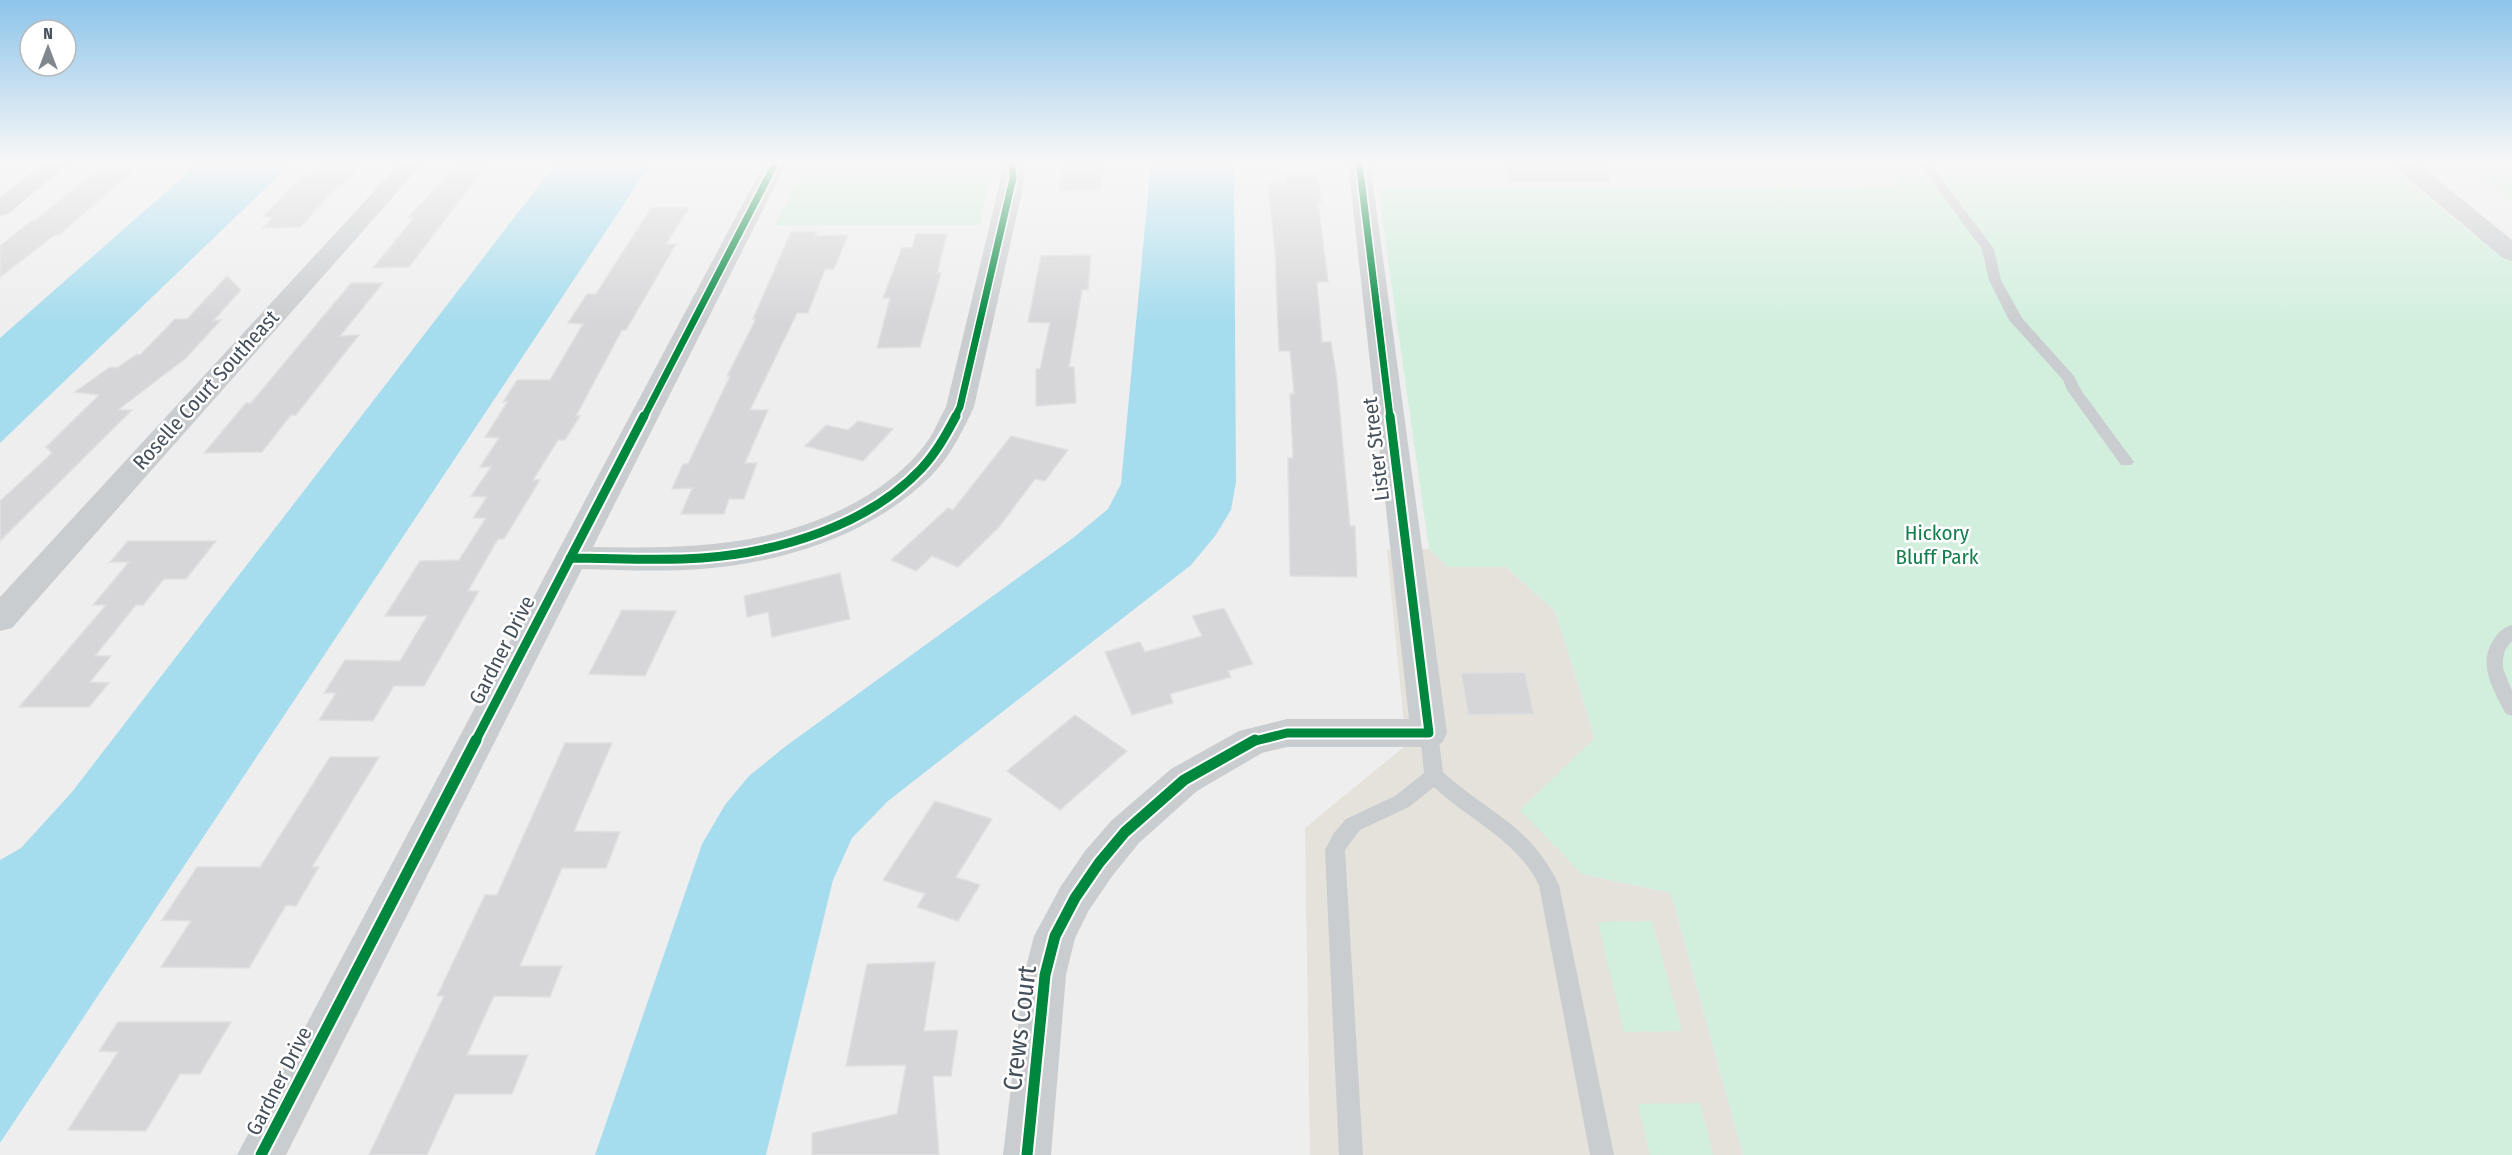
<svg xmlns="http://www.w3.org/2000/svg" width="2512" height="1155" viewBox="0 0 2512 1155" font-family="'Fira Sans Condensed',sans-serif">
	<style>
		.commercial { fill: #e4e2db }
		.green { fill: #d2efde }
		.water { fill: #a5dcee }
		.building { fill: #d6d6d8; stroke: #e0e0e1; stroke-width: 1.5 }
		.lines { fill: none; stroke-linecap: round; stroke-linejoin: round }
		.lane { fill: #cacdcf; fill-rule: evenodd }
		.street { fill: #cacdcf; fill-rule: evenodd }
		.cycleway-far2-casing { stroke: #fff; stroke-width: 10 }
		.cycleway-far1-casing { stroke: #fff; stroke-width: 13 }
		.cycleway-casing { stroke: #fff; stroke-width: 15 }
		.cycleway-far2 { stroke: #00873e; stroke-width: 7 }
		.cycleway-far1 { stroke: #00873e; stroke-width: 9 }
		.cycleway { stroke: #00873e; stroke-width: 11 }
		.labels { text-anchor: middle; dominant-baseline: central; stroke-width: 5; stroke-linejoin: round; paint-order: stroke }
		.street-label { font-size: 21px; fill: #45505b; stroke: #fff }
		.park-label { font-size: 21px; fill: #147e4d; stroke: #fff }
		.near-street-label { font-size: 26px; fill: #45505b; stroke: #fff }
	</style>
	<rect width="100%" height="100%" fill="#efeeee"/>
	<!-- commercial -->
	<path class="commercial" d="M1429 549 1448 567H1506L1555 611 1595 738 1582 874 1671 893 1743 1155H1310L1305 828 1406 745 1387 550Z"/>
	<!-- green -->
	<path class="green" d="M806 162H992L993 169 980 225H775Z
		M1880 162H2385L2476 237 2512 242V1155H1743L1671 893 1582 874 1520 810 1595 738 1555 611 1506 567H1448L1429 549 1378 189 1897 187Z
		M2461 162H2512V202Z
		M1652 921 1682 1031 1624 1032 1598 922Z
		M1700 1103 1713 1155H1650L1638 1104Z"/>
	<!-- water -->
	<path class="water" d="M200 162H293L0 443V338Z
		M557 162H652L0 1143V860L21 848 72 792Z
		M1151 162H1234L1236 482 1231 510 1215 536 1191 565 888 801 852 838 833 880 766 1155H595L702 844 725 805 749 776 786 746 1073 538 1108 509 1121 484Z"/>
	<!-- building -->
	<path class="building" d="M324 162H365L341 186H338L300 227 263 228 273 217H263L301 176H309Z
		M459 162H489L409 267 373 268 414 218H408Z
		M1503 162H1609V182H1510Z
		M1063 163H1104L1101 190 1059 191Z
		M99 168H136L59 235H55L0 277V246L31 221 36 220Z
		M1285 174H1318L1321 202H1318L1328 282H1317L1322 342H1331L1337 380 1350 526H1355L1357 577 1290 576 1288 458H1293L1290 394H1294L1290 351H1279L1275 251 1268 183H1286Z
		M651 208H689L666 244H676L626 330H622L576 416H580L565 440H558L533 480H540L504 539H498L468 591H479L424 686H394L373 721 319 720 336 693H324L345 660 400 661 427 616H385L420 561 459 560 486 518H473L487 497 471 496 491 467H480L499 438 485 437 508 401 503 402 517 380H550L583 324 568 323 587 294H596Z
		M791 232H817L815 236 848 235 834 269H825L808 313H797L750 410H768L745 463H757L744 499H729L724 514H681L692 488 672 489 683 464H688L730 376H727L756 319H753Z
		M916 234H947L937 273H941L920 347 877 348 890 298H883L902 248H912Z
		M1091 255 1088 290H1082L1069 367H1074L1076 403 1036 406V369H1040L1050 323 1028 322 1041 256Z
		M227 276 241 290 213 321 221 320 186 358 118 410H132L0 541V501L52 453 46 447 99 395 75 392 110 367 117 368 137 354 140 355 175 319H187Z
		M351 283H383L340 336 359 335 296 415H291L262 452 204 453 246 403H251Z
		M858 421 893 429 863 461 805 446 826 425 848 430Z
		M1011 436 1068 450 1045 481 1035 479 999 527 958 567 932 556 916 571 891 560 948 508 953 510Z
		M128 541H216L186 579H164L143 605H136L95 656H111L90 682 109 683 89 707H19L106 605H93L129 562H110Z
		M840 573 850 619 772 637 768 612 747 617 744 596Z
		M1224 608 1253 664 1228 671 1231 677 1170 694 1173 703 1132 715 1105 652 1140 642 1145 652 1202 636 1192 616Z
		M622 610 676 611 645 676 589 674Z
		M1525 672 1534 714 1468 715 1461 673Z
		M1075 715 1127 751 1060 810 1007 771Z
		M565 743H612L574 831 620 832 606 868H562L520 966H562L550 997 494 996 467 1055H528L512 1094H455L427 1155H369L444 996H437L485 895H497Z
		M330 757H379L312 867H319L296 906 286 905 249 968 161 967 191 921 162 920 197 867H260Z
		M935 801 992 819 956 877 980 885 958 921 917 907 925 894 883 880Z
		M935 962 924 1031 958 1030 951 1076H933L939 1155H812V1133L897 1114 906 1065 846 1066 867 964Z
		M118 1022H231L200 1074H180L146 1131 68 1130 118 1052 99 1051Z"/>
	<g class="lines">
		<!-- lane -->
		<path class="lane" d="M1918 162H1929L1994 249 2001 280 2022 318 2074 376 2081 390 2134 462 2131 465H2121L2067 390 2063 380 2009 320 1989 280 1982 249Z
			M2512 625V641L2505 650 2503 659V668L2512 691V716L2506 714C2493 690 2477 664 2494 639 2498 632 2504 627 2512 625Z
			M1429 726 1436 728 1438 733 1443 772C1489 814 1530 824 1559 885L1614 1155H1590L1539 885C1516 839 1470 821 1434 787L1409 807 1360 830 1345 850 1363 1155H1339L1325 850 1334 833 1346 819 1395 796 1424 773 1420 733 1422 728Z"/>
		<!-- street -->
		<path class="street" d="M46 162H71L8 214 0 216V197Z
			M401 162H424L12 628 0 631V597Z
			M765 162H787L593 547C689 549 784 547 868 495 892 480 916 460 931 436 936 427 941 416 946 407L1001 178V162H1023L1025 178 974 407C962 432 950 457 931 476 872 535 782 563 701 569 661 572 622 570 582 569L286 1155H237Z
			M1348 162H1370L1447 733 1442 743 1429 747H1287L1262 753 1197 791 1139 843 1113 875 1089 910 1075 938 1066 975 1051 1155H1003L1024 975 1034 936 1061 886 1085 851 1111 821 1171 769 1239 731 1287 719H1409Z
			M2391 162H2416L2512 240V261L2503 258 2394 167Z"/>
		<!-- cycleway-far2 casing -->
		<g class="cycleway-far2-casing">
			<path id="cycleway-far2" d="M1359 162 1390 417
				M644 417 776 162
				M955 417 960 407 1013 178 1012 162"/>
		</g>
		<!-- cycleway-far1 casing -->
		<g class="cycleway-far1-casing">
			<path id="cycleway-far1" d="M570 558C614 558 658 561 702 558 779 552 867 526 921 469 936 453 946 435 956 416
				M475 742 644 416
				M1251 742 1287 733H1429L1390 416"/>
		</g>
		<!-- cycleway casing -->
		<g class="cycleway-casing">
			<path id="cycleway" d="M261 1155 476 740
				M1027 1155 1045 975 1055 936 1075 898 1099 863 1125 832 1184 780 1255 740"/>
		</g>
		<!-- cycleway-far2 -->
		<use href="#cycleway-far2" class="cycleway-far2"/>
		<!-- cycleway-far1 -->
		<use href="#cycleway-far1" class="cycleway-far1"/>
		<!-- cycleway -->
		<use href="#cycleway" class="cycleway"/>
	</g>
	<!-- sky -->
	<linearGradient id="sky" x2="0" y2="1"><stop stop-color="#8dc4ea"/><stop offset="0.5" stop-color="#f8f7f7"/><stop offset="1" stop-color="#f8f7f7" stop-opacity="0"/></linearGradient>
	<rect width="2512" height="323" fill="url(#sky)"/>
	<g class="labels">
		<!-- street labels -->
		<g class="street-label">
			<text transform="translate(206 390) rotate(-48)">Roselle Court Southeast</text>
			<text transform="translate(1376 449) rotate(-97)">Lister Street</text>
			<text transform="translate(502 650) rotate(-63)">Gardner Drive</text>
			<text transform="translate(279 1081) rotate(-63)">Gardner Drive</text>
		</g>
		<!-- park labels -->
		<g class="park-label">
			<text x="1937" y="533">Hickory<tspan x="1937" dy="24">Bluff Park</tspan></text>
		</g>
		<!-- near-street labels -->
		<g class="near-street-label">
			<text transform="translate(1020 1028) rotate(-83)">Crews Court</text>
		</g>
	</g>
	<!-- north arrow -->
	<g transform="translate(48 48)"><circle r="28" fill="#ffffff" stroke="#b5b9bd" stroke-width="1.5"/>
	<path d="M0-4.5L10 22L0 15L-10 22Z" fill="#80878e"/>
	<text y="-9" font-size="16" font-weight="bold" text-anchor="middle" fill="#45505b">N</text>
	</g>
</svg>
